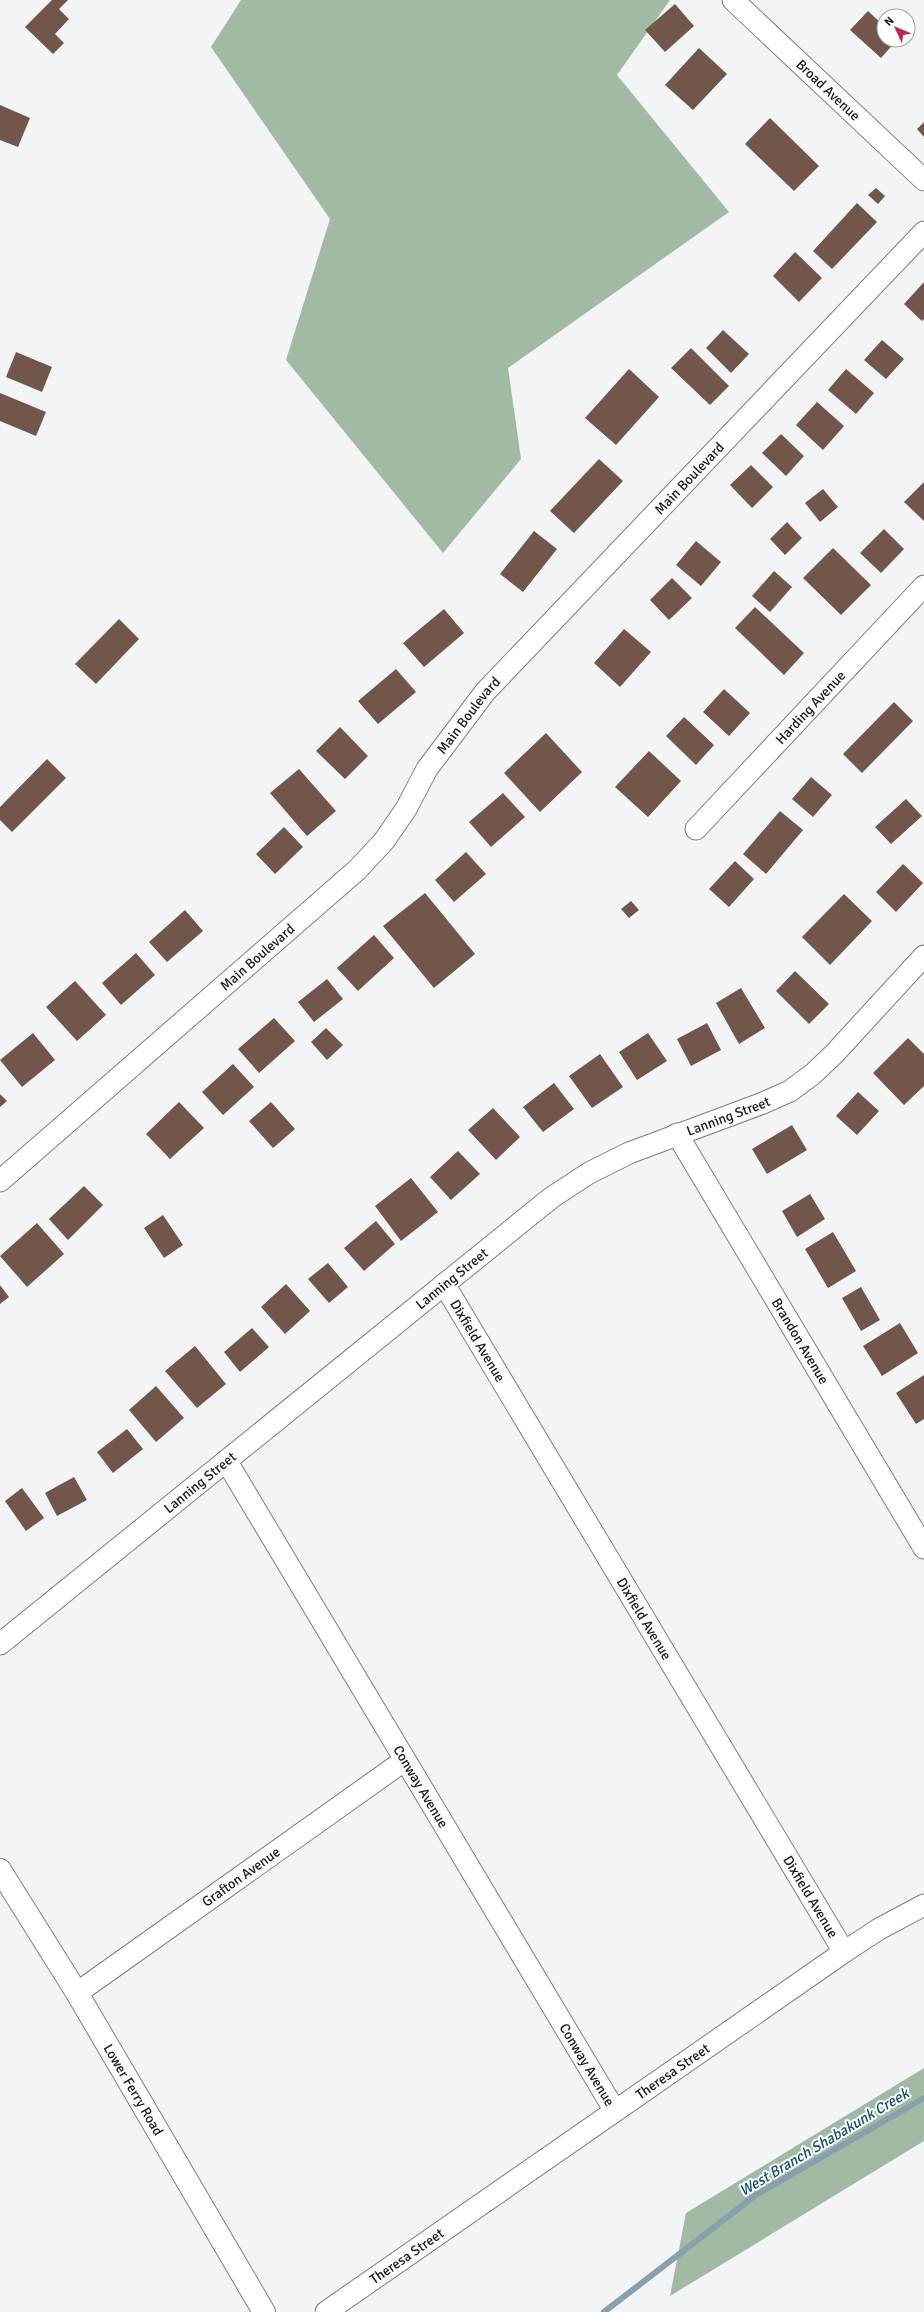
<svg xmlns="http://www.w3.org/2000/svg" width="924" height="2312" viewBox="0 0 924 2312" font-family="Signika,sans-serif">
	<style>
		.forest { fill: #a1baa3 }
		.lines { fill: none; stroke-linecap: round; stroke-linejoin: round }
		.stream { stroke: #88a0ac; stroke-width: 6 }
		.building { fill: #725649 }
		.minor-casing { stroke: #7e7f81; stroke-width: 23 }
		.tertiary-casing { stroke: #7e7f81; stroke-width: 24 }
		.minor { stroke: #fff; stroke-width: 21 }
		.tertiary { stroke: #fff; stroke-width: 22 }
		.labels { text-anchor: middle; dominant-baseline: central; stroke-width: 4; stroke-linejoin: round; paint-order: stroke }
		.street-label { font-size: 14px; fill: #161617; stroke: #fff }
		.water-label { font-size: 15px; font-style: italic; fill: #0d4e66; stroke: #fff }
	</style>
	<rect width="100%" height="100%" fill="#f3f4f6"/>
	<!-- forest -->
	<path class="forest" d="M241 0H670L617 75 729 212 508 368 521 459 443 553 286 360 330 219 211 47Z
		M924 2068V2141L670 2296 686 2213Z"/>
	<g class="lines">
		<!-- stream -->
		<path class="stream" d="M604 2312 756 2195 924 2098"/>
	</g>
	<!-- building -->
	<path class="building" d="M52 0H68L59 9 69 19 55 34 64 43 53 54 25 27Z
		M675 4 694 26 665 52 645 30Z
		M868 11 884 26V40H897L881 58 850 30Z
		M699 48 727 74 693 110 665 85Z
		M0 105 30 118 18 147 0 140Z
		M770 118 819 166 794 191 745 144Z
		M924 122V137L917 129Z
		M876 188 885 196 878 204 868 195Z
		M857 203 877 222 832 269 813 251Z
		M795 252 822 278 799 302 773 276Z
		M924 282V319L922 321 904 304Z
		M723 330 749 354 731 373 706 348Z
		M882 340 904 359 886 379 864 360Z
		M691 348 729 386 710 405 671 368Z
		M16 352 52 367 42 392 6 377Z
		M629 369 659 397 616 445 585 418Z
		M846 369 874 393 856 414 828 390Z
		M0 393 46 412 36 436 0 421Z
		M817 402 844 426 823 450 796 425Z
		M781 434 804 456 786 476 762 453Z
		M599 459 623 481 574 533 550 511Z
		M751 465 773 487 752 508 730 485Z
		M924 482V521L904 502Z
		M823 489 838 507 820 522 805 503Z
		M787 522 802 538 785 555 770 539Z
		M884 529 904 549 881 573 860 553Z
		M534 531 557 549 523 592 500 574Z
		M696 541 721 562 701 586 676 565Z
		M833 548 871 585 841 615 803 578Z
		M774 571 792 587 770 612 752 596Z
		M672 578 692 598 669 620 650 600Z
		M755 607 804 653 784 675 735 628Z
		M444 609 464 633 424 667 403 643Z
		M119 619 139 639 96 684 75 664Z
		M624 629 651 652 620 687 594 663Z
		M396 669 416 692 378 724 358 701Z
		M724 689 750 713 729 736 703 712Z
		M894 702 913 721 862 773 843 754Z
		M684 717 714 745 696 765 666 736Z
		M340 727 368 756 345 779 316 751Z
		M546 733 582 772 540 812 504 773Z
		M649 751 681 781 648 817 615 787Z
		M47 759 66 778 12 832 0 820V807Z
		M299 769 336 811 307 836 270 793Z
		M811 777 832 795 813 817 792 799Z
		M503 793 525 817 491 847 469 822Z
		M906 799 922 816 891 844 875 827Z
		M780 811 803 830 766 874 743 854Z
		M284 827 303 847 275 874 256 854Z
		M466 852 486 874 454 902 435 880Z
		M735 861 754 879 729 907 709 889Z
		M903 864 923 883 896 912 876 892Z
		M425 893 475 954 434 988 383 926Z
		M844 894 872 921 830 965 802 937Z
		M631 901 639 910 629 918 621 909Z
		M185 910 203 931 167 962 149 942Z
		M374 935 394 958 358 991 337 968Z
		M136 953 155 975 121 1005 102 983Z
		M795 971 829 1004 809 1024 776 991Z
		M327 979 343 999 314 1022 298 1002Z
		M75 981 106 1015 77 1041 46 1007Z
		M741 988 765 1028 739 1044 716 1003Z
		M274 1018 295 1041 259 1073 238 1049Z
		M707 1023 721 1050 691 1066 677 1039Z
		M326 1028 343 1045 327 1060 311 1042Z
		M33 1033 55 1060 22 1087 0 1060Z
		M648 1033 667 1061 637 1080 619 1052Z
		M908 1038 924 1054V1086L904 1105 873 1073Z
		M600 1054 623 1087 592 1108 569 1076Z
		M233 1064 254 1087 223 1115 202 1092Z
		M554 1083 574 1109 543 1132 523 1107Z
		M858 1092 879 1111 857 1135 836 1116Z
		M0 1094 7 1101 0 1107Z
		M179 1102 204 1128 170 1159 146 1134Z
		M271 1102 295 1129 273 1148 249 1121Z
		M493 1108 520 1137 496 1160 468 1130Z
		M792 1125 807 1150 767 1174 752 1149Z
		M458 1151 480 1174 451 1200 430 1177Z
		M411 1178 438 1212 401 1241 375 1206Z
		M84 1186 103 1205 68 1240 49 1219Z
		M810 1194 825 1219 797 1237 782 1211Z
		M163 1215 183 1245 164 1258 144 1228Z
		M376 1221 395 1244 364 1271 344 1248Z
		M37 1223 64 1254 27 1287 0 1256Z
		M833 1232 856 1271 828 1288 805 1249Z
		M328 1263 348 1287 329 1303 308 1279Z
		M286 1284 310 1311 285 1334 261 1307Z
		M0 1285 9 1297 0 1304Z
		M861 1287 880 1320 861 1331 842 1298Z
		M900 1323 918 1353 882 1376 863 1346Z
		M252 1328 269 1347 240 1372 224 1352Z
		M195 1346 226 1384 197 1408 165 1371Z
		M924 1375V1419L916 1424 896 1393Z
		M156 1386 184 1418 156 1442 129 1410Z
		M127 1429 143 1449 113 1473 97 1452Z
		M74 1477 87 1500 57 1516 45 1493Z
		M22 1488 44 1518 26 1531 5 1501Z"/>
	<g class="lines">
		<!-- minor casing -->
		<g class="minor-casing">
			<g id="minor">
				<path id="s1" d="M733 0 924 180"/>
				<path id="s2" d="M696 829 924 586"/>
				<path id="s3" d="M677 1134 924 1548"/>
				<path id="s4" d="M0 1181 357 870 384 841 406 809 427 769 485 692 924 232"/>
				<path id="s5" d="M444 1284 844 1952"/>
				<path id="s6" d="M227 1462 615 2111"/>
				<path id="s7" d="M0 1644 551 1198 589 1173 629 1153 763 1103 790 1091 813 1074 834 1054 924 956"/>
				<path id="s8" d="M77 1993 405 1760"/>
				<path id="s9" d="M326 2312 844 1952 879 1929 924 1905"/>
			</g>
		</g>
		<!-- tertiary casing -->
		<g class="tertiary-casing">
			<g id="tertiary">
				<path id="s10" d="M0 1870 77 1993 264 2312"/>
			</g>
		</g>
		<!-- minor -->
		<use href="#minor" class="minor"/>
		<!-- tertiary -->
		<use href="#tertiary" class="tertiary"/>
	</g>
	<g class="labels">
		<!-- street labels -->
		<g class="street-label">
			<text stroke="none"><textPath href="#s1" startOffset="131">Broad Avenue</textPath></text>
			<text stroke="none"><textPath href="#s4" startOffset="989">Main Boulevard</textPath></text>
			<text stroke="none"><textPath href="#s2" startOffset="167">Harding Avenue</textPath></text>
			<text stroke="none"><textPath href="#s4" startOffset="665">Main Boulevard</textPath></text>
			<text stroke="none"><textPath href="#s4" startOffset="341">Main Boulevard</textPath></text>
			<text stroke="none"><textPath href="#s7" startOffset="905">Lanning Street</textPath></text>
			<text stroke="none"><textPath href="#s7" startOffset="581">Lanning Street</textPath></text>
			<text stroke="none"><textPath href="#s5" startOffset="66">Dixfield Avenue</textPath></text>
			<text stroke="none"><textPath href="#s3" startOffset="241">Brandon Avenue</textPath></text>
			<text stroke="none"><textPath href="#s7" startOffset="257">Lanning Street</textPath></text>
			<text stroke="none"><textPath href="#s5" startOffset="390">Dixfield Avenue</textPath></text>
			<text stroke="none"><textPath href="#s6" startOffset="378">Conway Avenue</textPath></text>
			<text stroke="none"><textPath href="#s8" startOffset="201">Grafton Avenue</textPath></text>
			<text stroke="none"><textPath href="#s5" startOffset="714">Dixfield Avenue</textPath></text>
			<text stroke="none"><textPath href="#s6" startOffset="702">Conway Avenue</textPath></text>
			<text stroke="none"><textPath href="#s9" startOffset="422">Theresa Street</textPath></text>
			<text stroke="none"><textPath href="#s10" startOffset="257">Lower Ferry Road</textPath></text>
			<text stroke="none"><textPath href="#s9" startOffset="98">Theresa Street</textPath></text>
		</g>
		<!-- water labels -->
		<g class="water-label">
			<text transform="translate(824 2142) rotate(-31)">West Branch Shabakunk Creek</text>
		</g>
	</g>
	<!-- north arrow -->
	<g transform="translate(896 28) rotate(314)"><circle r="19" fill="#ffffff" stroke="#a2a2a2"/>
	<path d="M0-3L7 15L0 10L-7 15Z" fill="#b92950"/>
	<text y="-6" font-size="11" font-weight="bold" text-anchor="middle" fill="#161617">N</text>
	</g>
</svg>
